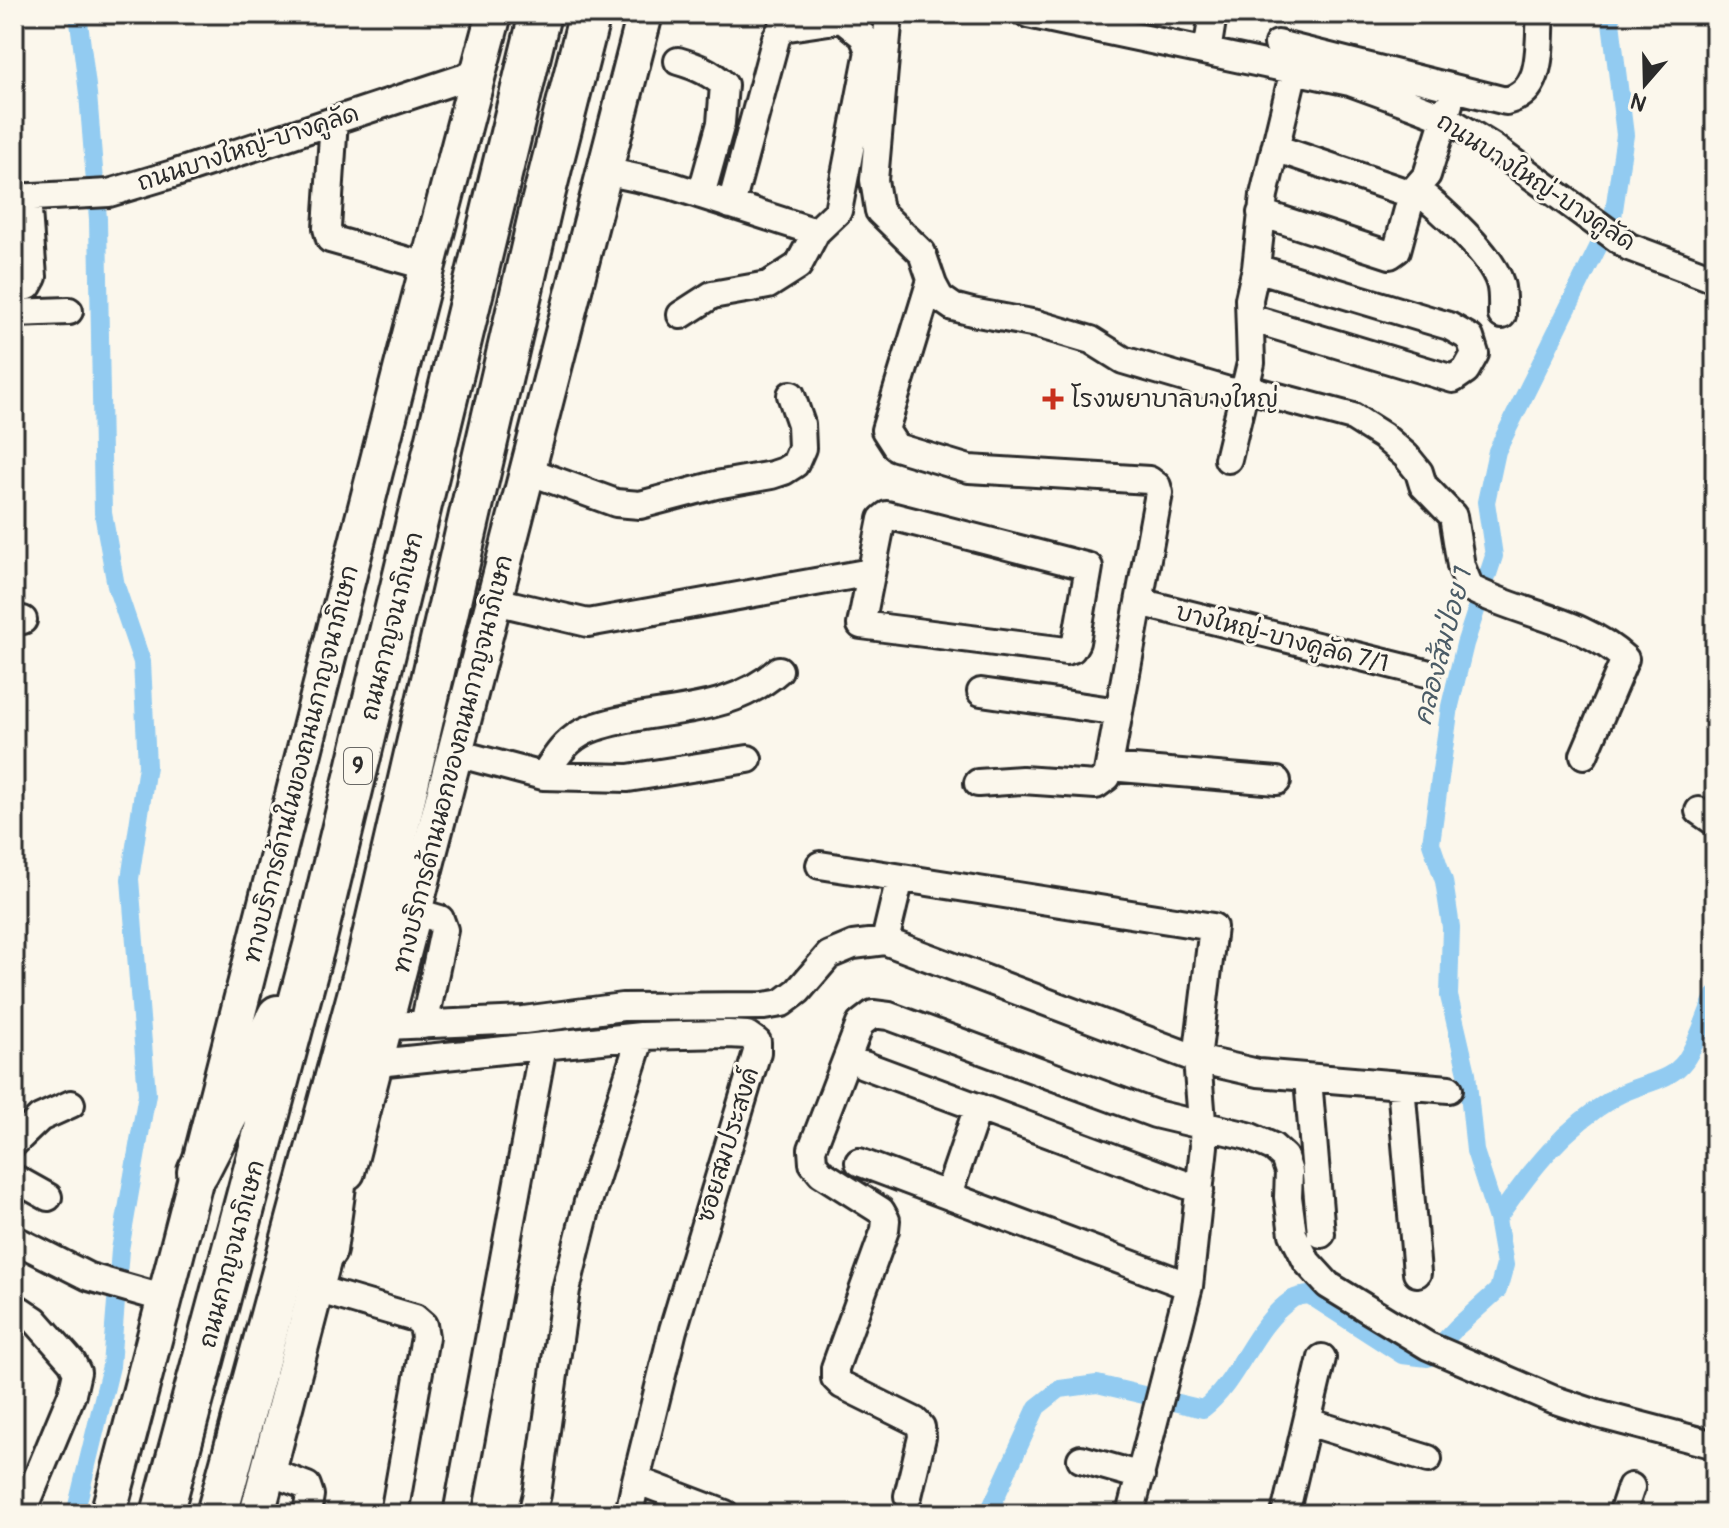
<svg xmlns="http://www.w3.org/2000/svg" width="1729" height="1528" viewBox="0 0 1729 1528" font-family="Pangolin,'Playpen Sans Thai',sans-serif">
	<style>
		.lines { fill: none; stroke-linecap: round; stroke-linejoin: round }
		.canal { stroke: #92cbf1; stroke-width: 18 }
		.minor-casing { stroke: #2b2b2b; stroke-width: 32 }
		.major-casing { stroke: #2b2b2b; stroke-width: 40 }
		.highway-casing { stroke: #2b2b2b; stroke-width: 46 }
		.minor { stroke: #fbf7ec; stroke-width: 26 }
		.major { stroke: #fbf7ec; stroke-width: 34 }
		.highway { stroke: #fbf7ec; stroke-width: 40 }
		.poi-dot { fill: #c8321e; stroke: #fbf7ec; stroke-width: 3 }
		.labels { text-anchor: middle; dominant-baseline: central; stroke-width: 6; stroke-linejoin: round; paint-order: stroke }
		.shield { fill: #fbf7ec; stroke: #696865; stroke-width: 2 }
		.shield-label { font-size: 22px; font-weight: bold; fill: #2b2b2b }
		.street-label { font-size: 24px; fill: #2b2b2b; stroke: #fbf7ec }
		.poi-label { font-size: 24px; fill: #2b2b2b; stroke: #fbf7ec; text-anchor: start }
		.water-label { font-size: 26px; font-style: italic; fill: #4a5b66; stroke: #fbf7ec }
	</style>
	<rect width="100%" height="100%" fill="#fbf7ec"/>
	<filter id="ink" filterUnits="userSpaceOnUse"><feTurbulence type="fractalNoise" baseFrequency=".0125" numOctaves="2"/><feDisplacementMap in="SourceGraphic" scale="16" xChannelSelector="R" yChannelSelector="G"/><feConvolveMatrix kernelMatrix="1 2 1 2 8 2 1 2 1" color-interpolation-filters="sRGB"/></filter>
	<g filter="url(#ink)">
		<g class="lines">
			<!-- canal -->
			<path class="canal" d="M1497 1219C1531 1170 1563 1128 1615 1097 1638 1083 1669 1083 1685 1061 1698 1042 1706 1015 1715 994
				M75 1514 111 1366 120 1250 147 1094 130 879 147 766 142 662 116 586 103 513 98 219 88 94 78 14
				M988 1514 1037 1407 1060 1389 1097 1384 1203 1409C1240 1380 1252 1327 1291 1300 1296 1296 1303 1296 1309 1295L1402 1355 1428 1358 1457 1327 1498 1290 1505 1265 1497 1219 1475 1151 1467 1073 1449 996 1451 927 1444 881 1431 843 1450 706 1465 644 1494 556 1486 502 1497 451 1613 217 1625 135 1610 14"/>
			<!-- minor casing -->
			<g class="minor-casing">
				<path id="minor" d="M889 14 874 180 879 211 922 253 933 285 940 298 953 307 972 312 1037 324 1091 340 1123 360 1232 392 1245 389 1256 391 1353 417 1383 436 1406 456 1419 472 1423 485 1453 516 1461 566 1470 588C1520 615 1582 619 1625 659L1584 755
					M1028 14 1350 82 1413 105 1444 117 1491 146 1629 247 1715 279
					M1278 44 1506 101C1545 92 1538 46 1541 14
					M1207 52 1213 14
					M678 61C695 66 711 72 724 85L721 123 701 195
					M334 120 327 228 330 239 426 266
					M1275 148 1405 192 1413 191 1427 175 1449 104
					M604 171 670 185 816 232 838 211 869 51 863 36 842 19 843 14
					M1415 189C1439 207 1492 255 1500 283 1503 293 1502 304 1502 315
					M14 198 109 193 176 173 478 73
					M731 205 776 38 782 28 842 19
					M1261 213 1390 255 1397 250 1413 191
					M931 280 885 430 896 447 969 469 1149 480 1157 486 1159 493 1107 777 1096 785 1022 780 978 783
					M14 288 28 286 33 277 27 197
					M14 313 69 311
					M681 315 712 295 768 285 798 266 816 232
					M1250 318 1453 379 1466 370 1475 354 1470 338 1449 326 1256 268
					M1228 459 1251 363 1249 299 1256 268 1264 195 1294 70
					M526 470 616 503 640 505 716 485 772 475 784 471 795 464 802 448 801 424 791 395
					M887 515 1089 567 1076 642 1072 649 1066 651 861 625 882 519Z
					M495 601 588 623 871 572
					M1139 602 1426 673
					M14 621 23 620
					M981 692 1119 712
					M456 753 543 776 628 778 748 759
					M1109 767 1277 781
					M543 776C554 760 563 744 580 734 594 726 612 722 627 719 683 708 735 709 779 670
					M1699 811 1715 822
					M820 865 1213 927 1197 1059 1204 1146 1189 1286 1130 1514
					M416 912 440 919 444 930 424 1025
					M885 941 900 878
					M386 1026 524 1020 622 1007 764 1006 782 1003 798 991 829 955 853 945 885 941 1197 1059 1258 1073 1449 1089
					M377 1063 641 1036 728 1034 747 1035 757 1042V1052L673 1330 636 1480 725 1514
					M864 1065 1200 1190
					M1308 1079 1321 1234
					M1401 1085 1417 1273
					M14 1143 40 1118 71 1104
					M859 1162 1189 1286
					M14 1178 48 1197
					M948 1195 978 1107
					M14 1239 89 1277 166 1299
					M316 1289 415 1318 423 1325 425 1337 394 1514
					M14 1306 35 1320 72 1362 77 1372 72 1394 22 1514
					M1308 1422 1428 1459
					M1081 1459 1141 1476
					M267 1471 307 1486 310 1495 307 1514
					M908 1496 922 1437 921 1427 915 1421 842 1385 835 1378V1368L885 1230 886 1220 881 1211 821 1173 813 1163 812 1149 860 1024 873 1014 889 1016 1155 1114 1248 1136 1273 1147 1284 1157 1289 1172 1288 1197 1293 1234 1307 1262 1328 1285 1428 1346 1552 1399 1597 1414 1715 1445
					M457 1514 543 1046
					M532 1514 537 1494 566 1290 588 1202 641 1036
					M629 1514 636 1480
					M1285 1514 1322 1358
					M1622 1514 1631 1487"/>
			</g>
			<!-- major casing -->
			<g class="major-casing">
				<path id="major" d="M347 1172 645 14
					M108 1514C242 1015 360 513 494 14
					M257 1514 332 1227"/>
			</g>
			<!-- highway casing -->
			<g class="highway-casing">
				<path id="highway" d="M198 1172 278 1016
					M326 1250 342 1136
					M162 1514 314 946 540 14
					M217 1514 366 966 541 207 590 14"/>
			</g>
			<!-- minor -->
			<use href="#minor" class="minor"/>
			<!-- major -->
			<use href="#major" class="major"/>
			<!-- highway -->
			<use href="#highway" class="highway"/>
		</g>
	</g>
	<!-- markers -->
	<path class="poi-dot" d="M1049 387h8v8h8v8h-8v8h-8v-8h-8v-8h8z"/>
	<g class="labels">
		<!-- shield labels -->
		<rect class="shield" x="344" y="748" width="28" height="36" rx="6"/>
		<g class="shield-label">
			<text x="358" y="766">9</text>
		</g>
		<!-- street labels -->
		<g class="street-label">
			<text transform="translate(248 148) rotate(-18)">ถนนบางใหญ่-บางคูลัด</text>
			<text transform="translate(1536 182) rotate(33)">ถนนบางใหญ่-บางคูลัด</text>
			<text transform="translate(392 626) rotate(-76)">ถนนกาญจนาภิเษก</text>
			<text transform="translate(1282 638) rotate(14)">บางใหญ่-บางคูลัด 7/1</text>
			<text transform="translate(301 764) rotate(-76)">ทางบริการด้านในของถนนกาญจนาภิเษก</text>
			<text transform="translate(453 764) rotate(-76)">ทางบริการด้านนอกของถนนกาญจนาภิเษก</text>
			<text transform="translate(728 1145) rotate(-73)">ซอยสมประสงค์</text>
			<text transform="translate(232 1254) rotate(-75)">ถนนกาญจนาภิเษก</text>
		</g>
		<!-- poi labels -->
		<g class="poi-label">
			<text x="1071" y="399">โรงพยาบาลบางใหญ่</text>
		</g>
		<!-- water labels -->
		<g class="water-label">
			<text transform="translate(1443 647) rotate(-75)">คลองส้มป่อย 1</text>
		</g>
	</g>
	<!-- margin -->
	<rect width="1729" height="1528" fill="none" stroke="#fbf7ec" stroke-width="48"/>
	<rect x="24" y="24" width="1681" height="1480" fill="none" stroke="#2b2b2b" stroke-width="3" filter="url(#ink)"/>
	<!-- north arrow -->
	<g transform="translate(1645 84) rotate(200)" stroke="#fbf7ec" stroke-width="6" paint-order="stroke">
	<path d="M0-6L14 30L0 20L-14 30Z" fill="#2b2b2b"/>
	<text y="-12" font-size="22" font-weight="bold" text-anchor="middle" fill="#2b2b2b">N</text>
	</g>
</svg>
